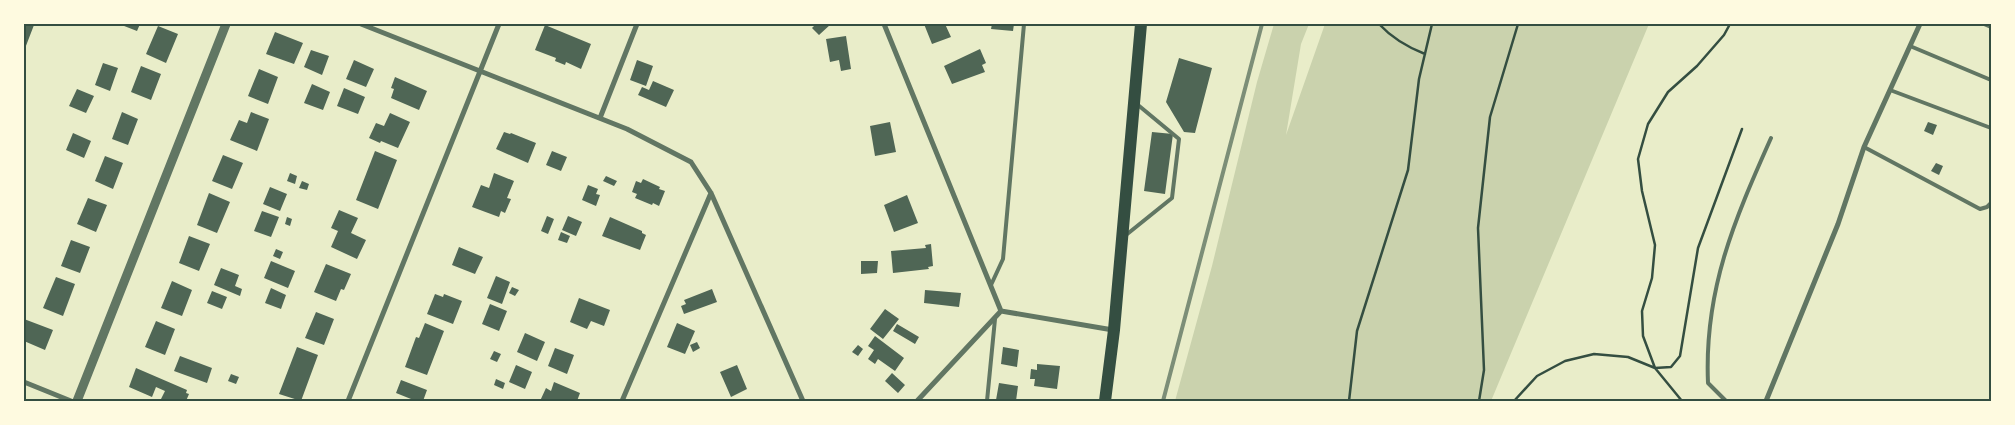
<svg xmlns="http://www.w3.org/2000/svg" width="2015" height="425" viewBox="0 0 2015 425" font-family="'PT Sans Narrow',sans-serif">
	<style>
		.green { fill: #cad2ad }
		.building { fill: #4f6655 }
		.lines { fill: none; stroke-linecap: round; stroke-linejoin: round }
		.path { stroke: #344e41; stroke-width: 2.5 }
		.service { stroke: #617663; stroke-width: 4 }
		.minor { stroke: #617663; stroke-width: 5 }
		.tertiary { stroke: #617663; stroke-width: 9 }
		.primary { stroke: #344e41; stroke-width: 12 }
		.rail { stroke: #7c8e77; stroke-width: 4 }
		.neatline { fill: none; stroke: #344e41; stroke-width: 2 }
	</style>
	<rect width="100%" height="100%" fill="#e9edc9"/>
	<!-- green -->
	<path class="green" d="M1274 24H1309L1301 44 1286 135 1325 24H1649L1491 401H1175L1212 266 1257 82Z"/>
	<!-- building -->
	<path class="building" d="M24 24 34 25 24 51Z
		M119 24H140L137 31Z
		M816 24H831L819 35 812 28Z
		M924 24H945L951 37 932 44Z
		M992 24H1014L1013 31 991 29Z
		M545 25 591 44 581 69 566 62 565 65 555 61 556 58 535 50Z
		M158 26 178 34 166 63 146 54Z
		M275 32 303 43 294 64 266 54Z
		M846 36 851 69 841 71 839 60 830 62 826 39Z
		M980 49 986 63 982 65 985 72 952 84 944 66Z
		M311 50 329 56 322 75 304 67Z
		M1179 58 1212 68 1195 133 1184 132 1166 102Z
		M354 60 374 69 366 87 346 79Z
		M637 60 653 66 646 86 630 80Z
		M103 63 118 68 110 91 95 85Z
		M141 66 161 74 151 100 131 92Z
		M259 69 278 77 268 104 248 96Z
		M395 77 427 91 419 110 391 98 394 89 391 88Z
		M653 81 674 90 666 107 638 95 642 87 649 90Z
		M312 84 330 92 323 110 304 103Z
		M344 88 365 97 358 114 337 106Z
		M77 89 94 96 86 113 69 106Z
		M122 112 138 119 128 145 112 139Z
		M251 112 269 119 257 151 230 140 239 120 247 123Z
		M390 113 410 122 398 148 381 141 380 143 369 138 376 123 384 126Z
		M890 122 896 152 875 156 870 126Z
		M1928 122 1937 125 1933 135 1924 131Z
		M504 132 510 134 511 133 536 143 528 163 496 149Z
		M1152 132 1173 134 1165 194 1144 191Z
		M73 133 91 141 84 158 66 150Z
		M375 151 397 160 378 209 356 200Z
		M552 151 567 157 561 171 546 165Z
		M223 155 243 163 232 189 212 181Z
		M105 156 123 163 113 189 95 181Z
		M1936 163 1943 166 1939 175 1931 171Z
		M290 173 297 176 295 184 287 181Z
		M494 173 514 181 507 198 511 199 505 213 501 211 499 217 472 207 481 185 489 188Z
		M606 176 617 181 614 186 603 181Z
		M643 179 660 187 659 189 665 191 659 206 653 203 652 205 635 198 637 194 632 192 636 181 641 183Z
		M302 181 309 184 307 190 299 188Z
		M588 185 598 189 596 194 600 195 596 206 582 200Z
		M270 187 287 194 280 211 263 204Z
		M209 193 230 202 217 233 197 225Z
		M907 195 918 223 894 232 884 205Z
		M88 198 107 205 96 232 77 224Z
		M339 210 358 218 351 233 366 240 357 259 331 247 338 231 331 228Z
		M262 211 279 217 271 237 254 231Z
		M547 216 554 219 548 234 541 231Z
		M568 216 582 222 576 236 562 230Z
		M287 217 292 219 290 226 285 224Z
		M610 217 642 231V233L646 235 640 250 602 236Z
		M561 232 570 236 567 243 558 240Z
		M189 236 210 244 199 271 179 263Z
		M71 240 90 247 80 273 61 266Z
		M931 244 933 266 928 267 929 269 893 273 891 251 926 248 925 245Z
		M459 247 483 257 475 274 452 265Z
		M276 249 283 252 280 259 273 256Z
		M271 261 295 271 288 288 264 278Z
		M861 261H878L877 273 861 274Z
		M326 264 351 274 344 290 341 289 336 301 314 292Z
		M221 268 239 275 235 286 242 289 240 296 214 285Z
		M496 276 510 282 502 304 487 298Z
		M56 277 75 284 63 316 43 308Z
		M172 281 192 290 182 316 161 308Z
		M512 287 519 290 515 296 509 293Z
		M271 288 286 295 281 309 265 303Z
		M712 289 717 302 684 314 681 306 686 304 684 300Z
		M925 290 961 293 959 307 924 303Z
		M212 291 227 297 222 309 207 303Z
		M435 294 443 297 444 294 462 301 453 324 427 314Z
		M579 298 610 310 604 326 591 321 587 329 570 322Z
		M490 304 507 311 499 331 482 324Z
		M885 309 899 319 883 339 870 329Z
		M316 312 334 319 324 345 305 338Z
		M24 319 53 330 45 350 24 341 25 329Z
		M156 321 175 329 165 355 145 347Z
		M425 323 444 331 427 375 405 367 416 337 419 338Z
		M677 323 695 331 685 354 667 347Z
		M897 324 919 337 915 344 893 331Z
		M525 333 545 342 537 361 517 352Z
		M875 336 904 358 895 371 878 359 875 364 868 359 874 350 868 346Z
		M697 342 700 348 693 352 690 345Z
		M858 345 863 349 858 356 852 352Z
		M297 347 318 355 301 401 279 394Z
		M1003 347 1019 350 1017 367 1001 364Z
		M555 348 574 355 567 374 548 366Z
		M494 351 501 354 497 362 490 359Z
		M180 356 212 368 207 383 174 371Z
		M1037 364 1060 366 1057 389 1034 386 1035 379H1030L1031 369 1037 370Z
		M516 365 532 372 525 389 509 382Z
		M737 365 747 389 731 397 720 372Z
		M136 368 187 390 186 393 189 394 186 401H166L161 399 165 391 156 387 152 397 129 387Z
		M892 373 905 385 898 393 885 381Z
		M231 374 239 377 236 384 228 381Z
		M496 379 505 383 503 389 494 385Z
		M401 380 427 390 423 401H410L411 399 396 393Z
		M554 382 580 393 577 401H540L546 388 551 391Z
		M999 383 1018 386 1016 401 996 400Z"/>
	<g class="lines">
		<!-- path -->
		<path class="path" d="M1379 24C1392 38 1407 47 1425 54
			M1349 401 1357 331 1408 170 1419 79 1432 24
			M1479 401 1484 370 1478 228 1490 117 1518 24
			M1514 401 1537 376 1565 361 1594 354 1628 357 1655 368 1671 367 1680 356 1698 248 1742 129
			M1682 401 1655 368 1643 336 1642 311 1652 278 1655 245 1642 191 1638 159 1648 124 1668 92 1697 66 1724 35 1730 24"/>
		<!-- service -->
		<path class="service" d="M1984 24 1991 27
			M1910 46 1991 80
			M1890 90 1991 128
			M1864 147 1980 209 1987 207 1991 203
			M1126 235 1172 198 1179 139 1138 105
			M991 285 1003 259 1024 24
			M987 401 995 319
			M1726 401 1708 383C1704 290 1734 221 1771 138"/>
		<!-- minor -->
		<path class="minor" d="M361 24 627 129 691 162 711 193 803 401
			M884 24 1001 311
			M600 118 637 24
			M24 382 71 401
			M348 401 499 24
			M622 401 711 193
			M917 401 1001 311 1113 330
			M1766 401 1838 224 1864 147 1920 24"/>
		<!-- tertiary -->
		<path class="tertiary" d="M77 401 226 24"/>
		<!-- primary -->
		<path class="primary" d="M1105 401 1114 330 1141 24"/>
		<!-- rail -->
		<path class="rail" d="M1163 401 1262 24"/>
	</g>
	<!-- border -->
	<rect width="2015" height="425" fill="none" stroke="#fefae0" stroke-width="50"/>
	<rect x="25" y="25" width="1965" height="375" class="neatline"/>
</svg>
